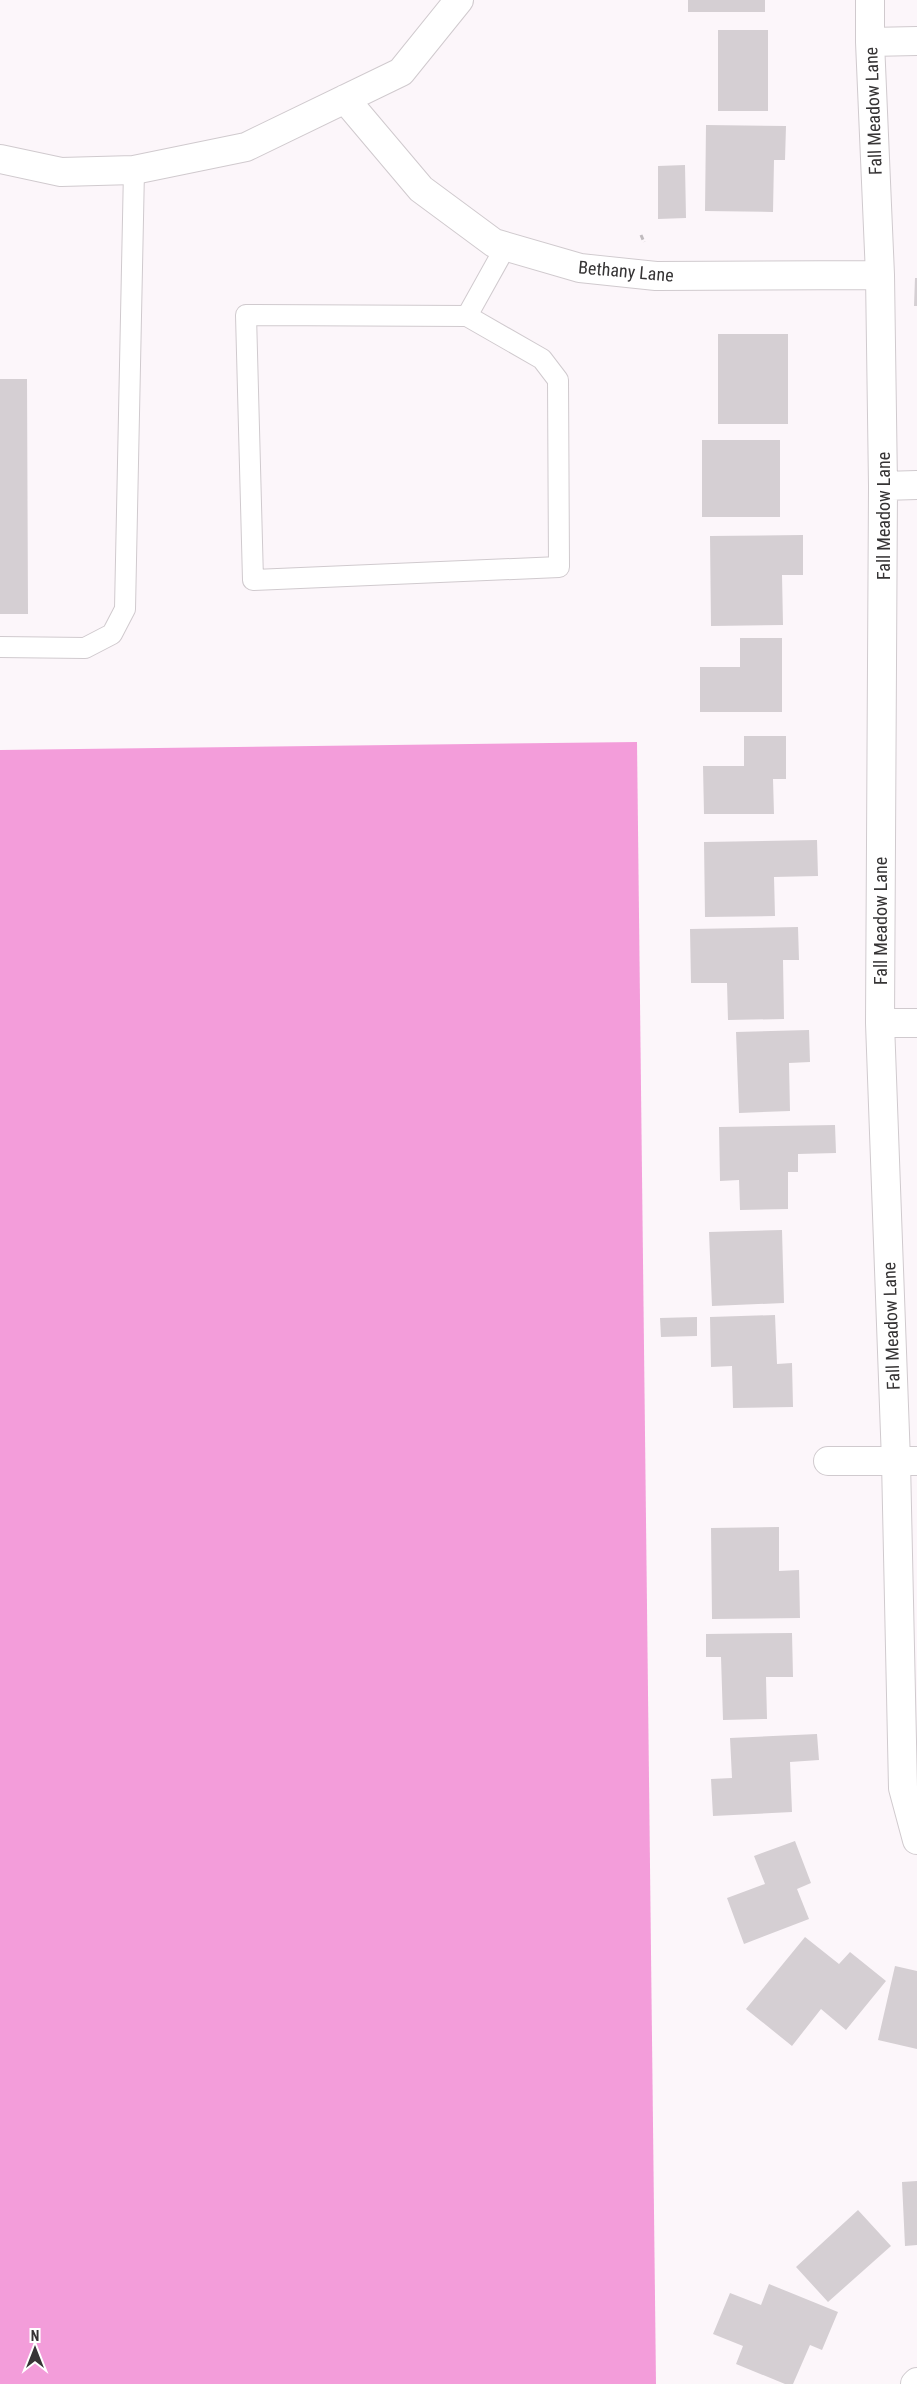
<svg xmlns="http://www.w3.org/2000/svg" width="917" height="2384" viewBox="0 0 917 2384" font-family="'Roboto Condensed',sans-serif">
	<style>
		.forest { fill: #f39dda }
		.building { fill: #d5cfd3 }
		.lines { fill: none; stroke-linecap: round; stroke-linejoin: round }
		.lane-casing { stroke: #d0cace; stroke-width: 22 }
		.street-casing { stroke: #d0cace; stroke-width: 30 }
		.path { stroke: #c0bbbe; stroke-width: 3; stroke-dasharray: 5 2.5; stroke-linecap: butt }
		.lane { stroke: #fff; stroke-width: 20 }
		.street { stroke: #fff; stroke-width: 28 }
		.labels { text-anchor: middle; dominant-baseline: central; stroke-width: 4.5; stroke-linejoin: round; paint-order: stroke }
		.street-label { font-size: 18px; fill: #363435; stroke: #fff }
	</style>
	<rect width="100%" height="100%" fill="#fcf6fa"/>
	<!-- forest -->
	<path class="forest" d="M637 742 656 2384H0V750Z"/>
	<!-- building -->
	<path class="building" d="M688 0H765V12H688Z
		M718 30H768V111H718Z
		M706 125 786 126 785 160H774L773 212 705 211Z
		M685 165 686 218 658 219V166Z
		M915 278H917V306H914Z
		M718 334H788V424H718Z
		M0 379H27L28 614H0Z
		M702 440H780V517H702Z
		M803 535V575H782L783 625 711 626 710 536Z
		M740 638H782V712H700V667H740Z
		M744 736H786V779H773L774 814H704L703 766H744Z
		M817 840 818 876 774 877 775 916 705 917 704 842Z
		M798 927 799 960H783L784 1019 728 1020 727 983H691L690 929Z
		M809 1030 810 1062 789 1063 790 1111 739 1113 736 1032Z
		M835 1125 836 1153 798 1154V1172H788V1209L740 1210 739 1180 720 1181 719 1127Z
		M782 1230 784 1303 712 1306 709 1232Z
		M775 1315 777 1364 792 1363 793 1407 733 1408 732 1366 711 1367 710 1317Z
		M697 1317V1336L661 1337 660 1318Z
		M779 1527V1571L799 1570 800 1618 712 1619 711 1528Z
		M792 1633 793 1677H766L767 1719 723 1720 721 1657H706V1634Z
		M817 1734 819 1760 790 1762 792 1812 713 1816 711 1779 732 1778 730 1738Z
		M795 1841 811 1883 797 1889 809 1919 744 1944 727 1898 765 1884 754 1856Z
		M805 1937 839 1964 850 1952 886 1981 846 2030 821 2009 792 2046 746 2009Z
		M895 1966 917 1971V2049L878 2040Z
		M917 2181V2245L905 2246 902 2182Z
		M858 2210 891 2246 828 2302 796 2267Z
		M769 2284 838 2312 822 2350 810 2345 793 2384H785L736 2364 743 2346 713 2334 730 2293 761 2305Z"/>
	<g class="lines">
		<!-- lane casing -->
		<g class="lane-casing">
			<path id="lane" d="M467 316 542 359 558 380 559 567 253 580 246 315 467 316 506 246
				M0 647 85 648 112 634 125 609 134 170"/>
		</g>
		<!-- street casing -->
		<g class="street-casing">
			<path id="street" d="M870 0V42L880 275 883 486 880 1023 896 1461 903 1788 917 1840
				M870 42 917 41
				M345 99 421 189 494 243 580 268 656 276 880 275
				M0 159 61 172 134 170 246 147 401 72 459 0
				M883 486 917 485
				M880 1023H917
				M828 1461H917
				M915 2384 917 2382"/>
		</g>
		<!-- path -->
		<path class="path" d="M641 235 644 242"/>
		<!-- lane -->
		<use href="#lane" class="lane"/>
		<!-- street -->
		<use href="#street" class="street"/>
	</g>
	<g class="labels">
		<!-- street labels -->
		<g class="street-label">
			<text transform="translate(873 111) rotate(-92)">Fall Meadow Lane</text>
			<text transform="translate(626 271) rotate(5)">Bethany Lane</text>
			<text transform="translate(883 516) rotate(-90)">Fall Meadow Lane</text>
			<text transform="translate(880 921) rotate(-90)">Fall Meadow Lane</text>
			<text transform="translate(891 1326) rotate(-92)">Fall Meadow Lane</text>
		</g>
	</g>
	<!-- north arrow -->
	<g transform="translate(35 2349)" stroke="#ffffff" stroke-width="4" paint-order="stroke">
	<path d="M0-4L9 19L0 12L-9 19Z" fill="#363435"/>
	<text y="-8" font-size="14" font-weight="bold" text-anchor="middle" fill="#363435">N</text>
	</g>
</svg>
